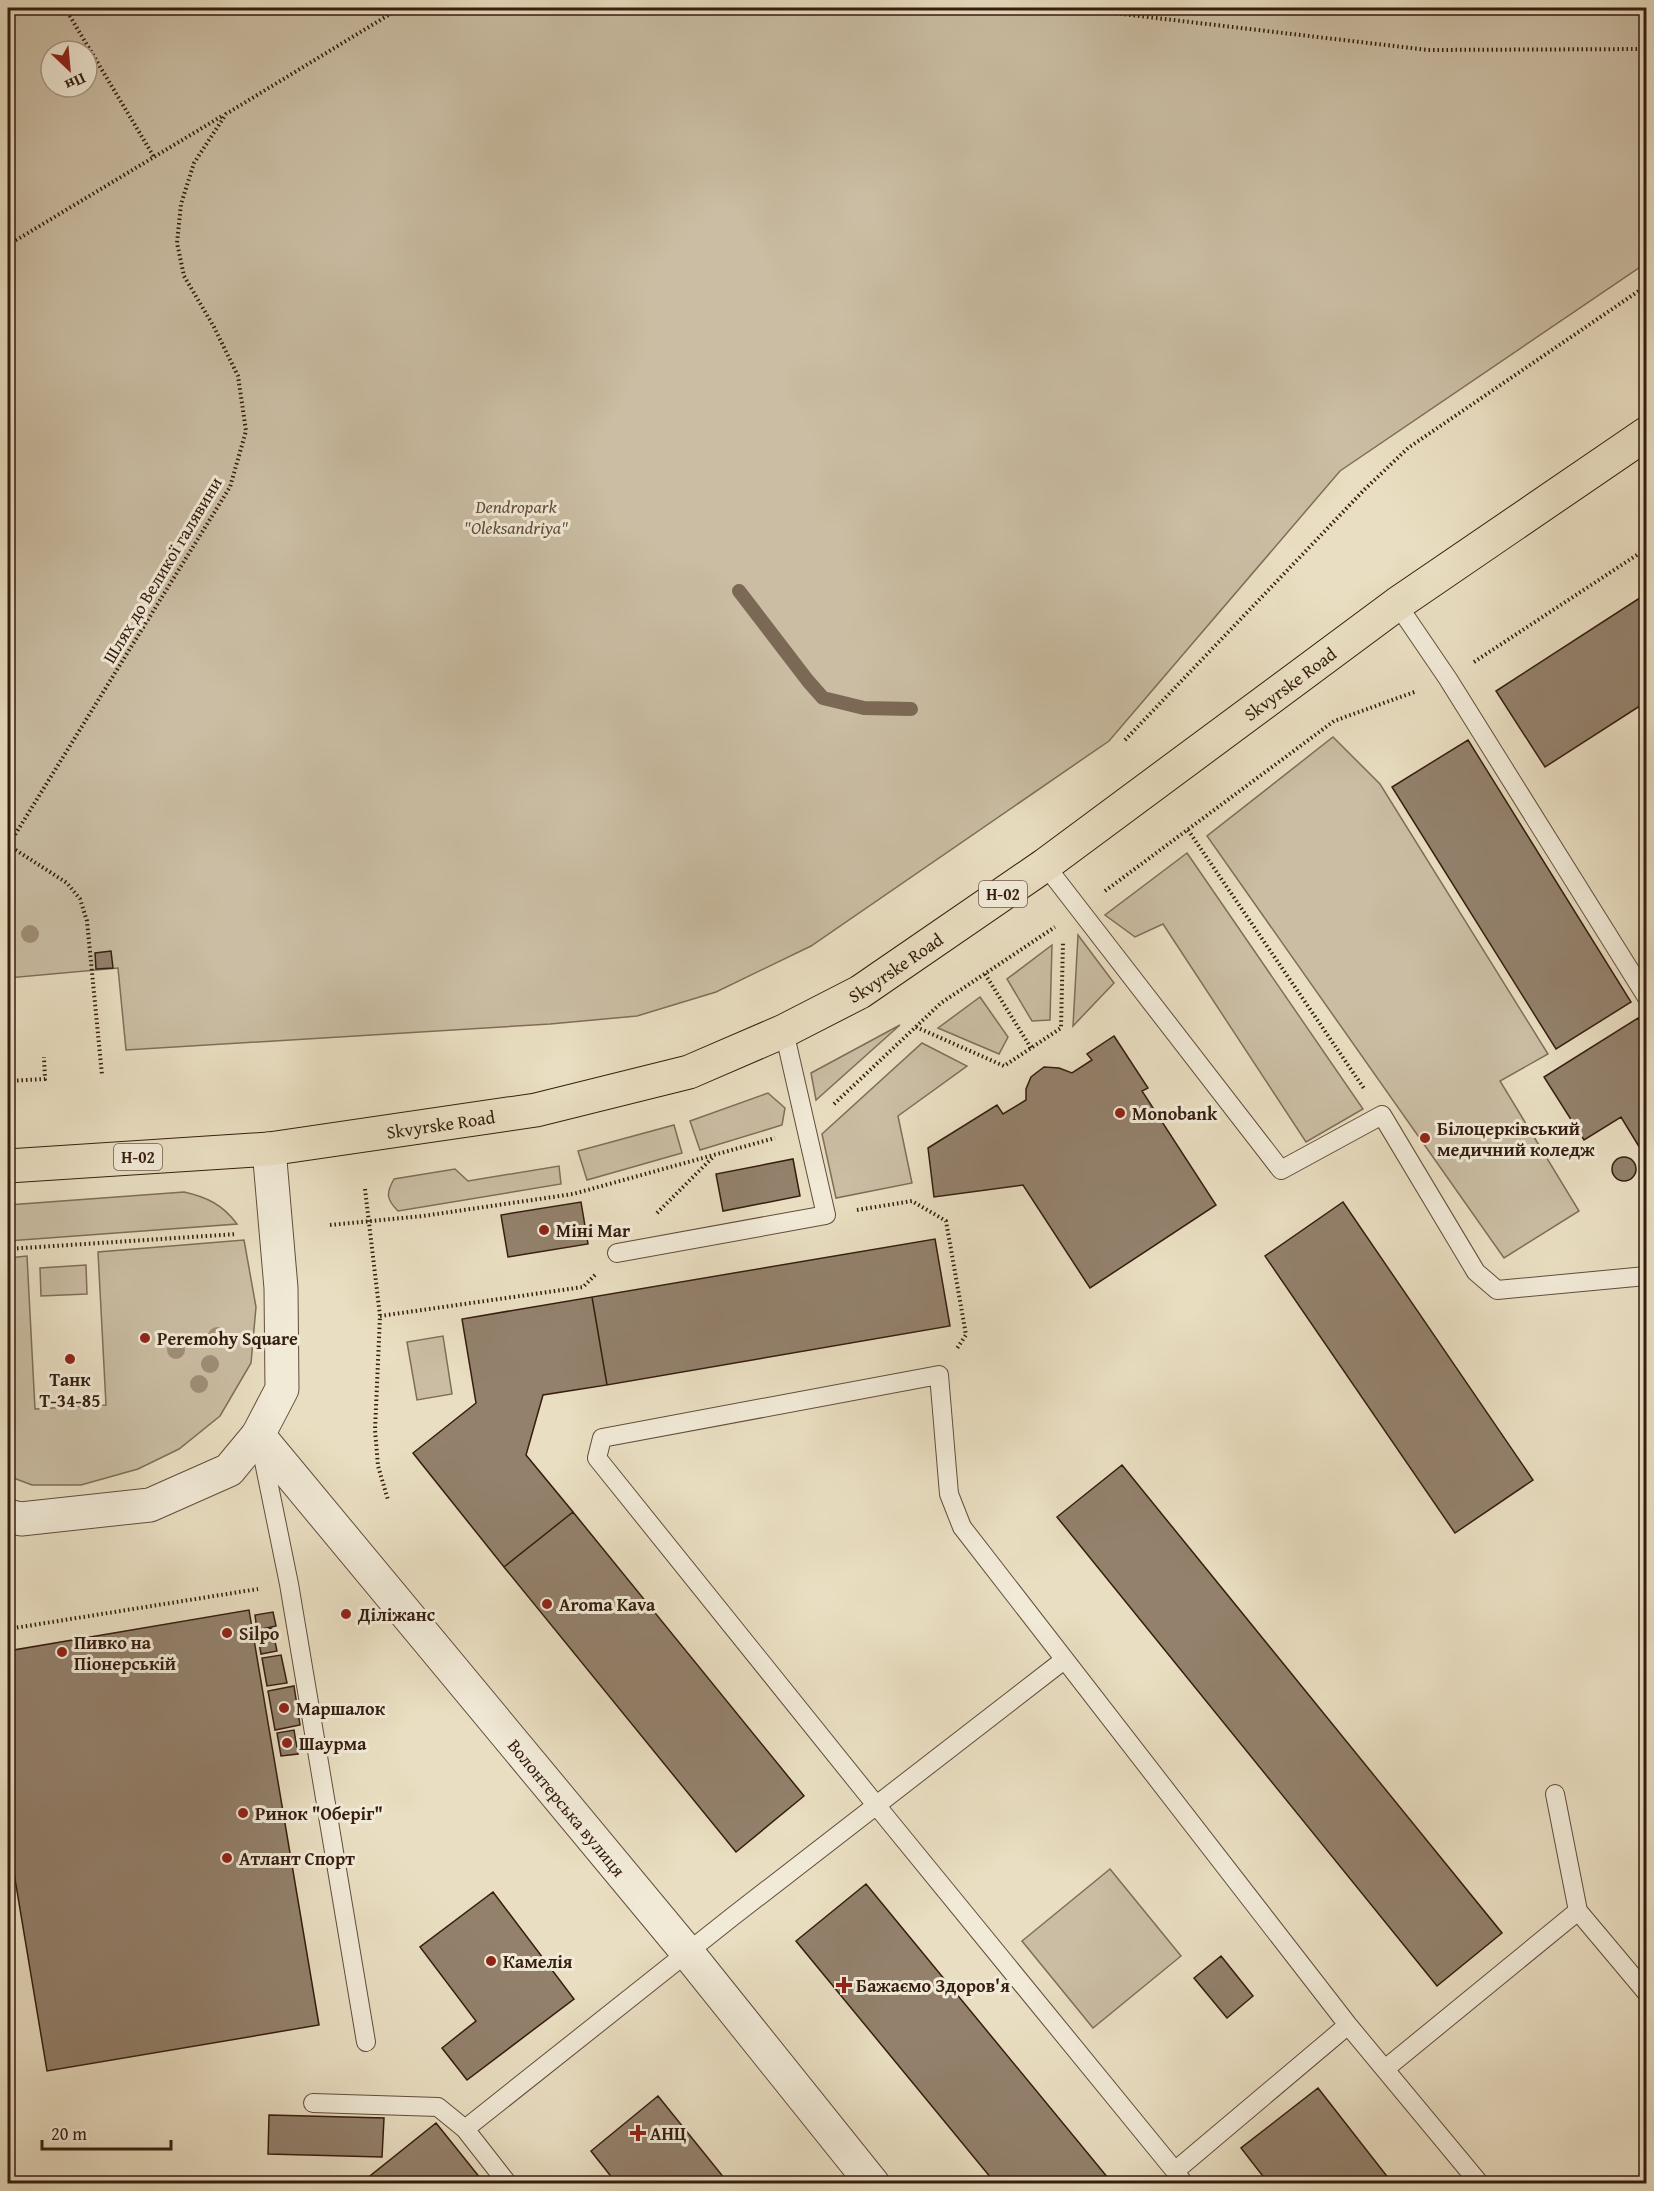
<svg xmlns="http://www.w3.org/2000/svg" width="1654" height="2191" viewBox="0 0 1654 2191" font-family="'Gentium Book Plus',serif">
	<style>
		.green { fill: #cabda3; stroke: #806d59; stroke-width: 1.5; fill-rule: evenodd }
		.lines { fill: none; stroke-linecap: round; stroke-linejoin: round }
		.stream { stroke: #7c6955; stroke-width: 14 }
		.building { fill: #93816c; stroke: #351d0f; stroke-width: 1.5 }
		.lane-casing { stroke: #624d3c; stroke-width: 20 }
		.street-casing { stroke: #624d3c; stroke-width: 35 }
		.primary-casing { stroke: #351d0f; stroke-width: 35 }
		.path { stroke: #351d0f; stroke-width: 4; stroke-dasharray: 1.5 3; stroke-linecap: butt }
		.lane { stroke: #f1ead7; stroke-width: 18 }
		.street { stroke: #f1ead7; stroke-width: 33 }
		.primary { stroke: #e9dec1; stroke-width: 33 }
		.tree { fill: #9f8e77 }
		.poi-dot { fill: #8f2418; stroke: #f1ead7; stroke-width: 2 }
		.labels { text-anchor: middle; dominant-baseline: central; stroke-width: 6; stroke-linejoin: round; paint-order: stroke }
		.shield { fill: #f1ead7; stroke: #6d5a4b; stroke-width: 1.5 }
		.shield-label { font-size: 16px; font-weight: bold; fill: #351d0f }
		.park-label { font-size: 18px; font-style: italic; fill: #624d3b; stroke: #f1ead7 }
		.street-label { font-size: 18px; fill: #351d0f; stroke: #f1ead7 }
		.poi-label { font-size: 18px; font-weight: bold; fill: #351d0f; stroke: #f1ead7; text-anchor: start }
	</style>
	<rect width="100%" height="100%" fill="#e9dec1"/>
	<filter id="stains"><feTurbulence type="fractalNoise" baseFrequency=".00333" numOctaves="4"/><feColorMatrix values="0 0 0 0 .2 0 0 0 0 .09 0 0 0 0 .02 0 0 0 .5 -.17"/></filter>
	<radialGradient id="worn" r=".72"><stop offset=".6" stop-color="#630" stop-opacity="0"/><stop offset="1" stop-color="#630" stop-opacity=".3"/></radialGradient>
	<!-- green -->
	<path class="green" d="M8 8H1646V263L1340 471 1109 741 811 946 716 992 637 1016 550 1024 126 1050 118 968 8 978ZM51 51H87V87H51Z
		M1333 737 1380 784 1548 1054 1500 1081 1579 1211 1504 1258 1207 836Z
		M1187 853 1363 1109 1306 1142 1163 924 1135 937 1105 915Z
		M1078 935 1114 983 1073 1026Z
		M1052 945 1050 1020 1032 1021 1007 979Z
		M980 997 1008 1037 999 1054 938 1028Z
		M900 1025 816 1100 811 1073Z
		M922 1043 967 1066 898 1116 912 1183 836 1198 822 1134Z
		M768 1093 785 1108 782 1125 700 1150 690 1121Z
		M674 1125 682 1153 587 1180 578 1151Z
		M559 1166 561 1184 398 1211C386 1199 386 1193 394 1179L455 1169 468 1181Z
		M184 1192C207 1197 223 1205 237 1224L8 1241V1205Z
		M244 1240 256 1307 251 1363 220 1416 179 1449 138 1469 81 1485H32L8 1476V1258L27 1256 35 1409 106 1405 98 1252Z
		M86 1265 87 1294 41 1296 40 1268Z
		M443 1336 452 1394 417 1400 407 1342Z
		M1110 1869 1181 1956 1093 2028 1022 1941Z"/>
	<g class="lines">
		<!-- stream -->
		<path class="stream" d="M739 591 808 681 823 698 864 708 911 709"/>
	</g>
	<!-- building -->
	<path class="building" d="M1646 594V702L1545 767 1496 691Z
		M1468 740 1631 1002 1556 1049 1392 787Z
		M111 951 113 968 96 969 95 953Z
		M1638 1018 1646 1031V1158L1621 1117 1584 1140 1544 1077Z
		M1114 1036 1148 1088 1142 1091 1216 1205 1090 1288 1023 1185 934 1197 928 1148 997 1105 1003 1114 1026 1100V1089L1031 1077 1044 1067 1059 1068 1072 1073 1092 1060 1087 1054Z
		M1612 1169a12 12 0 1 1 24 0a12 12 0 1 1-24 0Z
		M793 1159 800 1196 723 1211 716 1174Z
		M581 1202 588 1244 508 1257 501 1215Z
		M1343 1202 1533 1480 1455 1533 1265 1256Z
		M935 1239 950 1326 607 1385 592 1297Z
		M592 1297 607 1385 543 1395 526 1455 573 1512 504 1567 413 1453 476 1403 462 1319Z
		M1122 1465 1502 1933 1437 1986 1057 1517Z
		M573 1512 804 1796 736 1852 504 1567Z
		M249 1610 319 2025 47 2071 8 1837V1651Z
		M273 1612 276 1626 257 1630 255 1615Z
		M272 1628 277 1651 261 1654 257 1631Z
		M281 1655 287 1683 267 1686 262 1658Z
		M294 1686 300 1725 275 1730 268 1691Z
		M294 1730 298 1754 281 1756 277 1733Z
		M866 1884 1113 2184H996L796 1941Z
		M493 1892 574 1999 467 2080 442 2048 476 2021 420 1947Z
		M1221 1956 1253 1996 1227 2018 1194 1978Z
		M1318 2088 1393 2184H1269L1241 2148Z
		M658 2096 729 2184H617L591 2151Z
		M269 2115 384 2118 382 2157 268 2154Z
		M436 2123 485 2184H368L365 2180Z"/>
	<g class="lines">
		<!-- lane casing -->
		<g class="lane-casing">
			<path id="lane" d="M1397 604 1448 679 1646 996
				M1045 865 1281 1170 1382 1115 1476 1272 1497 1290 1646 1276
				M617 1253 826 1215 784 1031
				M261 1447 289 1584 366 2042
				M1555 1794 1578 1911
				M1385 2069 1578 1911 1646 1992
				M313 2103 438 2107 465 2129 508 2184
				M465 2129 732 1917 1064 1660
				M1175 2171 876 1805 597 1458 602 1438 939 1375 949 1494 962 1527 1348 2025 1480 2184
				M1184 2184 1175 2171 1348 2025"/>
		</g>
		<!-- street casing -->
		<g class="street-casing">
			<g id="street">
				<path id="s1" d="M258 1435 687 1952 873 2184"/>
				<path d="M8 1516 21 1519 150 1505 229 1470 258 1435 282 1389 281 1288 269 1149"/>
			</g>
		</g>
		<!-- primary casing -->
		<g class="primary-casing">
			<g id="primary">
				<path id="s2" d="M8 1166 269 1149 536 1110 689 1072 784 1031 860 992 1045 865 1397 604 1646 434"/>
			</g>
		</g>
		<!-- path -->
		<path class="path" d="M65 8 154 157
			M1071 8 1428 50 1646 49
			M8 245 222 116
			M1474 662 1646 549
			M1125 740 1365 489 1408 448 1646 286
			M1188 830 1365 1090
			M8 845 67 883 80 899 87 921 102 1075
			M8 846 230 487 246 431 238 376 214 327 184 276 177 243 181 204 194 163 226 114 400 8
			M1105 891 1334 721 1417 691
			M985 974 1031 1048
			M916 1027 1004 1066 1061 1028 1063 942
			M8 1081 45 1079 44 1057
			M834 1104 941 1003 1055 927
			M365 1189 380 1316 375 1430 378 1466 388 1500
			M857 1210 912 1201 946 1221 966 1335 956 1350
			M657 1213 713 1157
			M330 1225 423 1216 573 1194 775 1138
			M8 1249 237 1234
			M380 1316 583 1287 596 1274
			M8 1629 258 1589"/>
		<!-- lane -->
		<use href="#lane" class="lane"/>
		<!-- street -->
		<use href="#street" class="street"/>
		<!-- primary -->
		<use href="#primary" class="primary"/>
	</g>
	<!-- trees -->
	<g class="tree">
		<circle cx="30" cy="934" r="9"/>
		<circle cx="217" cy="1336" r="9"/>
		<circle cx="176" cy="1350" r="9"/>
		<circle cx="210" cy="1364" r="9"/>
		<circle cx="199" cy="1384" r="9"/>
	</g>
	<!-- markers -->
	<g class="poi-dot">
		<circle cx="1120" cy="1113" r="6"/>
		<circle cx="1425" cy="1138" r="6"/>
		<circle cx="544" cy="1230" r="6"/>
		<circle cx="145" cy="1338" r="6"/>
		<circle cx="70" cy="1359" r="6"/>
		<circle cx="547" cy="1604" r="6"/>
		<circle cx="346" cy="1614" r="6"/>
		<circle cx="227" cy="1633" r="6"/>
		<circle cx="62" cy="1652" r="6"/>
		<circle cx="284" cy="1708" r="6"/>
		<circle cx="287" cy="1743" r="6"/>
		<circle cx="243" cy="1813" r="6"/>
		<circle cx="227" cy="1858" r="6"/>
		<circle cx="491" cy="1961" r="6"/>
		<path d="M841 1976h6v6h6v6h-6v6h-6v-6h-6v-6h6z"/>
		<path d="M635 2124h6v6h6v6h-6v6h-6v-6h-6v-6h6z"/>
	</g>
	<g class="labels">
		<!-- shield labels -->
		<g class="shield">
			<rect x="979" y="881" width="48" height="26" rx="4.5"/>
			<rect x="114" y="1144" width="48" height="26" rx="4.5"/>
		</g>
		<g class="shield-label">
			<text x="1003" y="894">Н-02</text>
			<text x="138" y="1157">Н-02</text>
		</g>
		<!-- park labels -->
		<g class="park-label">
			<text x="516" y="506">Dendropark<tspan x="516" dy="21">"Oleksandriya"</tspan></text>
		</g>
		<!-- street labels -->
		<g class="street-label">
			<text transform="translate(162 570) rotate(-59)">Шлях до Великої галявини</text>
			<text stroke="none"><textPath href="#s2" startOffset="1407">Skvyrske Road</textPath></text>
			<text stroke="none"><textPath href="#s2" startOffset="921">Skvyrske Road</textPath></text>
			<text stroke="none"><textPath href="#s2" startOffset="435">Skvyrske Road</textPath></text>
			<text stroke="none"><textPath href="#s1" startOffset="484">Волонтерська вулиця</textPath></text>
		</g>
		<!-- poi labels -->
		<g class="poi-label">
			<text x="1132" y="1113">Monobank</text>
			<text x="1437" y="1128">Білоцерківський<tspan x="1437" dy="21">медичний коледж</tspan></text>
			<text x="556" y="1230">Міні Mar</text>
			<text x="157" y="1338">Peremohy Square</text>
			<text x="70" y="1379" text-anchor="middle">Танк<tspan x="70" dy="21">Т-34-85</tspan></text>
			<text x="559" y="1604">Aroma Kava</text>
			<text x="358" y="1614">Діліжанс</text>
			<text x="239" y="1633">Silpo</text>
			<text x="74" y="1642">Пивко на<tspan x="74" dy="21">Піонерській</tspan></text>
			<text x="296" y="1708">Маршалок</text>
			<text x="299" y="1743">Шаурма</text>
			<text x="255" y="1813">Ринок "Оберіг"</text>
			<text x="239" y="1858">Атлант Спорт</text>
			<text x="503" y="1961">Камелія</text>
			<text x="856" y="1985">Бажаємо Здоров'я</text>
			<text x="650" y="2133">АНЦ</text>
		</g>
	</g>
	<!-- margin -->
	<rect width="1654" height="2191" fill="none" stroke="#e9dec1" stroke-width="30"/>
	<rect x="9" y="9" width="1636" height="2173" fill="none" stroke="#351d0f" stroke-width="3"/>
	<rect x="15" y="15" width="1624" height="2161" fill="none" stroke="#351d0f" stroke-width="1.5"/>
	<!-- north arrow -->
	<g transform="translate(69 69) rotate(154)"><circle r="28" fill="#f1ead7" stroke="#a69887" stroke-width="1.5"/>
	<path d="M0-4.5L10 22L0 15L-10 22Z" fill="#8f2418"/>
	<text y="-9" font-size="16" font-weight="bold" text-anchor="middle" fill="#351d0f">Пн</text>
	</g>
	<!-- scale -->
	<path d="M42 2140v9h129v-9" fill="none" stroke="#351d0f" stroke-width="3"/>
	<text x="51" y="2140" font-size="18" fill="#351d0f" stroke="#f1ead7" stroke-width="4.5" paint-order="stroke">20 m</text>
	<rect width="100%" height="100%" filter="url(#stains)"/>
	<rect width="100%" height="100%" fill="url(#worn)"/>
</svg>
